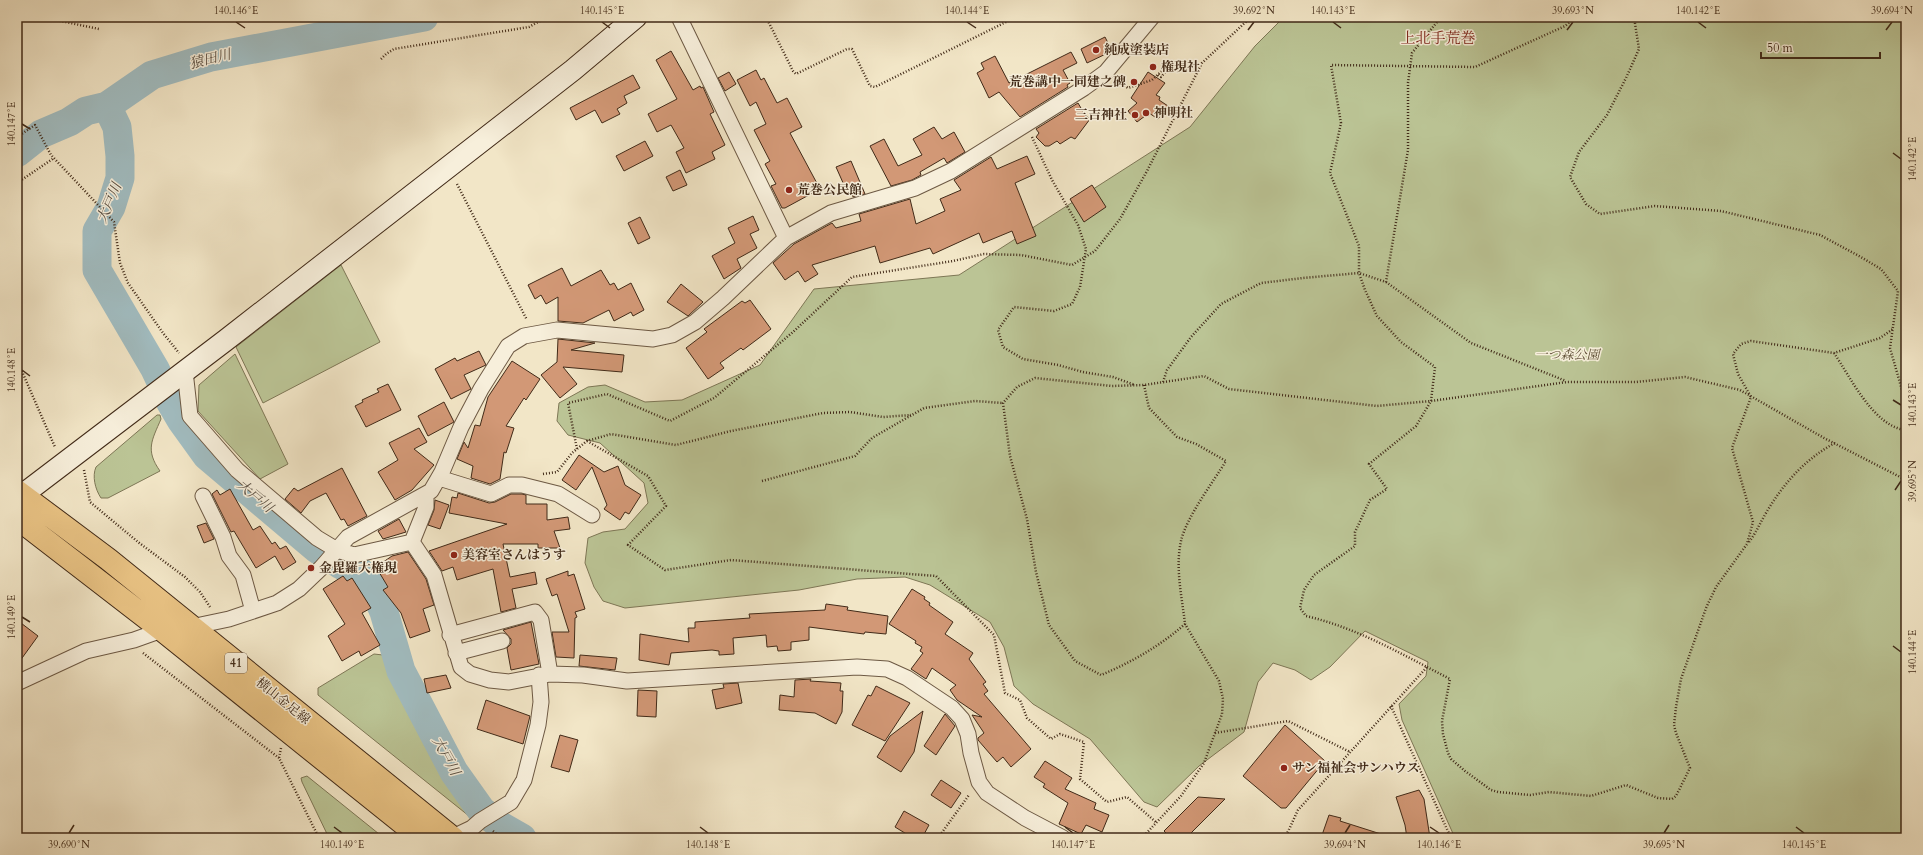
<svg xmlns="http://www.w3.org/2000/svg" width="1923" height="855" viewBox="0 0 1923 855" font-family="Cardo,'Noto Serif JP',serif">
	<style>
		.green { fill: #bbc495; stroke: #7e7756 }
		.lines { fill: none; stroke-linecap: round; stroke-linejoin: round }
		.river { stroke: #a1bcc0; stroke-width: 29 }
		.building { fill: #d29876; stroke: #412a18 }
		.street-casing { stroke: #6d5944; stroke-width: 17 }
		.secondary-casing { stroke: #412a18; stroke-width: 23 }
		.primary-casing { stroke: #412a18; stroke-width: 24 }
		.path { stroke: #412a18; stroke-width: 2.5; stroke-dasharray: 1 2; stroke-linecap: butt }
		.street { stroke: #f7efdb; stroke-width: 15 }
		.secondary { stroke: #f7efdb; stroke-width: 21 }
		.primary { stroke: #e9c384; stroke-width: 22 }
		.ticks { fill: none; stroke: #412a18; stroke-width: 1.5 }
		.poi-dot { fill: #8f2418; stroke: #f7efdb; stroke-width: 1.5 }
		.labels { text-anchor: middle; dominant-baseline: central; stroke-width: 3; stroke-linejoin: round; paint-order: stroke }
		.shield { fill: #f7efdb; stroke: #786552; stroke-width: 1 }
		.shield-label { font-size: 12px; font-weight: bold; fill: #412a18 }
		.poi-label { font-size: 13px; font-weight: bold; fill: #412a18; stroke: #f7efdb; text-anchor: start }
		.park-label { font-size: 13px; font-style: italic; fill: #605037; stroke: #f7efdb }
		.street-label { font-size: 13px; fill: #412a18; stroke: #f7efdb }
		.water-label { font-size: 14px; font-style: italic; fill: #594e42; stroke: #f7efdb }
		.quarter-label { font-size: 15px; fill: #7a1f14; stroke: #f7efdb }
		.neatline { fill: none; stroke: #412a18; stroke-width: 1.5 }
		.ticks-label { font-size: 10px; text-anchor: middle; fill: #412a18 }
	</style>
	<rect width="100%" height="100%" fill="#f2e6c7"/>
	<filter id="stains"><feTurbulence type="fractalNoise" baseFrequency=".005" numOctaves="4"/><feColorMatrix values="0 0 0 0 .2 0 0 0 0 .09 0 0 0 0 .02 0 0 0 .5 -.17"/></filter>
	<radialGradient id="worn" r=".72"><stop offset=".6" stop-color="#630" stop-opacity="0"/><stop offset="1" stop-color="#630" stop-opacity=".3"/></radialGradient>
	<!-- green -->
	<path class="green" d="M1284 17H1906V838H1455L1402 720 1399 704 1426 676 1428 662 1365 631 1330 667 1311 680 1295 670 1273 663 1258 682 1244 732 1199 766 1157 807 1144 802 1090 739 1033 704 1014 686 1004 647 990 622 930 585 905 577 857 579 799 590 625 608 603 601 594 587 585 563 588 538 603 532 625 529 648 503 644 483 600 443 568 435 557 421 559 403 588 387 605 385 645 402 682 400 760 365 814 289 959 275 1190 127 1255 46Z
		M341 265 380 342 263 403 236 347Z
		M235 354 288 464 260 479 198 411 199 385Z
		M157 415H160L161 419C152 440 145 450 160 471L108 498H101C95 489 92 476 96 467Z
		M374 654 383 655C410 708 435 764 471 811L469 816 318 695V688Z
		M307 776 384 838H329L302 782 301 778Z"/>
	<g class="lines">
		<!-- river -->
		<path class="river" d="M107 106 117 127 120 156V178L111 207 97 231V270L155 369 171 403 181 420 207 456 317 549 341 565 358 570 371 582 384 612 401 671 454 772 481 810 501 826 522 838
			M17 153 41 134 69 122 86 111 107 106 152 75 211 57 424 17"/>
	</g>
	<!-- building -->
	<path class="building" d="M1105 37 1112 51 1087 63 1081 49Z
		M671 51 693 90 700 86 701 88 703 87 714 112 710 114 725 145 712 152 715 159 686 173 676 152 684 148 671 125 657 132 648 114 677 99 656 60Z
		M1071 52 1077 63 1063 70 1070 83 1067 85 1068 87 1020 117 999 92 989 98 977 73 984 69 981 63 995 56 1009 83Z
		M756 70 761 80 764 78 777 103 787 98 802 127 790 133 820 189 785 208H782L771 186 776 184 765 164 770 161 754 130 766 124 756 102 750 106 737 80Z
		M729 72 736 84 725 91 718 78Z
		M1148 72 1165 83 1156 95 1160 97 1159 100 1168 106 1158 119 1149 113 1137 122 1128 111 1137 103 1131 98Z
		M633 75 640 88 624 96 627 103 617 109 620 114 602 123 595 110 576 120 570 108Z
		M1078 103 1085 115 1090 119 1075 139 1071 137 1060 144 1057 141 1049 146H1045L1036 137 1039 133 1036 129Z
		M934 127 942 139 954 132 965 152 947 163 944 158 920 172 921 175 912 180 891 186 870 146 884 139 898 166 922 155 913 139Z
		M645 141 653 156 624 171 616 156Z
		M1027 156 1035 174 1015 183 1036 236 1017 244 1012 231 983 243 979 233 933 254 930 248 880 263 875 246 812 265 818 274 805 282 798 271 785 280 773 263 794 244 832 223 836 228 861 221 859 214 910 199 916 224 945 211 940 199 961 190 954 180 991 157 997 169Z
		M851 161 865 194 853 197 852 192 848 194 836 167Z
		M680 170 687 185 673 191 666 177Z
		M1092 185 1106 207 1084 222 1070 199Z
		M753 216 759 230 750 234 757 248 737 259 741 268 724 279 712 256 735 243 728 228Z
		M640 217 650 238 638 244 628 223Z
		M562 268 571 286 601 270 610 285 614 283 618 290 631 283 644 310 633 316 631 312 614 321 609 310 583 323 558 321V297L546 304 541 295 535 299 528 285Z
		M681 284 703 302 688 316 667 302Z
		M750 300 771 329 743 350 741 348 720 363 724 368 708 379 686 348 707 332 704 329 742 301 745 303Z
		M558 339 595 343 571 350 624 355 622 372 563 367 577 384 560 398 541 375 557 362Z
		M479 351 486 365 464 375 471 389 451 399 435 369 455 358 457 361Z
		M512 361 540 379 526 400 524 398 506 426 514 428 506 453 504 452 500 479 490 484 471 478 473 466 457 459 464 442 468 448 475 425 480 426 488 397Z
		M388 384 401 410 366 427 355 406 363 402 362 400 379 392 377 389Z
		M444 402 454 422 428 436 418 416Z
		M419 428 427 442 414 449 434 465 412 490 395 500 378 472 398 460 389 443Z
		M579 455 604 472 618 466 625 485 641 495 629 514 625 512 620 520 604 509 607 505 592 467 576 490 562 480Z
		M342 468 367 516 348 526 344 519 341 520 326 493 310 501 301 513 285 499 294 488 298 491Z
		M230 489 253 530 260 526 272 544 275 542 280 549 286 546 296 562 283 570 275 556 256 568 234 531 231 532 212 494 217 490 220 495Z
		M458 493 489 503 495 502 511 494H522L526 495V504H547V520L568 517 570 529 554 531 560 548H538V544H503L510 577 535 572 537 584 512 589 516 608 501 612 493 569 457 580 453 567 442 571 429 551 507 524 449 513 452 497 457 498Z
		M435 500 449 505 440 529 428 525 434 510Z
		M399 519 406 532 383 539 378 531Z
		M206 523 214 539 204 543 197 526Z
		M408 552 426 579 434 605 423 609 430 631 410 638 401 613 383 590 388 587 376 567 392 556Z
		M568 571V576L574 574 585 609 575 612 577 617 575 618 574 658 556 657 552 632H569L557 594 552 596 546 579Z
		M343 576 347 581 352 578 371 608 362 613 380 645 361 656 359 651 342 661 328 636 345 624 323 589Z
		M912 589 925 597 924 599 930 603 929 605 953 622 945 634 973 653 969 659 986 682 983 684 988 691 984 694 1031 749 1011 767 1003 757 997 762 978 740V738L984 733 972 715 982 717 957 700 950 690 956 685 932 668 926 679 911 669 923 653 920 651 922 647 915 643 916 641 889 624Z
		M826 604 848 607 847 610 888 616 886 634 865 632 864 634 809 627V640L791 642V650L778 651 777 646 767 647 766 635 733 638 734 654 719 655V651L712 650 671 653 669 665 639 660 640 634 689 642 688 628H695V622L750 618 749 614 825 610Z
		M17 620 38 636 17 665Z
		M531 622 539 664 511 670 507 648 511 644V639L503 630Z
		M580 655 617 658 615 670 579 666Z
		M446 675 451 688 427 693 424 679Z
		M811 679 810 681 841 683 840 691H843L842 712 836 724 815 713 779 710 780 695 794 697 795 680Z
		M738 683 742 703 716 709 712 690 724 688 723 684Z
		M876 686 910 703 885 741 852 725 868 695 871 696Z
		M638 690 657 691 656 717 637 716Z
		M486 700 530 716 523 744 477 729Z
		M923 711 914 752 901 772 877 757 890 736Z
		M945 714 955 726 936 755 924 746Z
		M1285 725 1325 761 1286 808H1281L1243 776Z
		M560 735 578 740 569 772 551 767Z
		M1045 761 1072 778 1065 789 1096 803 1094 809 1109 815 1102 832 1086 825 1081 834 1059 824 1068 803 1043 787 1045 784 1034 777Z
		M941 780 961 793 951 808 931 795Z
		M1419 790 1424 799 1430 838H1407L1405 825 1396 797Z
		M1198 797 1225 799 1186 838H1171L1164 831Z
		M904 811 929 825 922 838H913L895 827Z
		M1329 815 1341 818 1340 821 1384 835 1383 838H1321Z"/>
	<g class="lines">
		<!-- street casing -->
		<g class="street-casing">
			<path id="street" d="M679 17 786 238
				M185 371 190 416 237 470 317 538 337 550 354 555 412 542
				M439 478 491 494 509 485H522L558 494 592 515
				M426 495V507L412 542 434 575 461 667 470 674 490 680 509 682 550 674 583 675 627 681 857 667 887 669 907 678 952 708 962 719 968 734 971 753 979 782 987 793 1025 818 1063 838
				M203 496 223 537 229 556 243 575 253 611
				M450 635 535 612 541 620 550 674
				M456 653 502 641
				M17 683 86 651 134 640 162 630 191 627 229 619 277 603 299 589 321 568 348 537 431 491 442 472 461 427 481 389 508 346 524 336 557 330 653 339 672 335 695 322 723 298 786 238 831 213 915 188 951 171 1084 88 1106 72 1152 17
				M451 838 472 828 480 821 511 802 524 780 538 725 541 702 539 675"/>
		</g>
		<!-- secondary casing -->
		<g class="secondary-casing">
			<path id="secondary" d="M17 499 226 340 573 70 636 17"/>
		</g>
		<!-- primary casing -->
		<g class="primary-casing">
			<path id="primary" d="M17 491 108 559 453 838
				M17 518 162 630 421 838"/>
		</g>
		<!-- path -->
		<path class="path" d="M42 17 99 29
			M766 17 793 71 796 74 847 49H852L870 86 875 87 1016 17
			M1634 17 1639 49 1626 78 1607 115 1579 152 1570 177 1586 204 1600 214 1655 206 1721 211 1820 235 1859 256 1881 269 1898 291 1890 348 1902 390 1906 395
			M381 59 386 54 394 49 529 27 547 17
			M1158 75 1161 77 1166 71 1164 69
			M1117 80 1128 88 1152 80 1164 69
			M17 137 35 125 51 155 114 222 120 263 128 283 163 333 179 353
			M1032 137 1052 180 1078 225 1086 249 1080 287 1072 304 1054 311 1014 307 998 330 1003 347 1023 359 1058 365 1083 372 1113 377 1135 385
			M17 183 54 158
			M457 184 527 320
			M1386 282 1471 343 1566 381
			M1834 353C1851 378 1874 427 1906 430
			M17 360 55 447
			M1163 382 1167 370 1191 337 1221 304 1261 283 1303 278 1359 273 1386 282 1408 150V83L1412 53 1441 17
			M1144 385 1149 408 1177 437 1196 444 1226 461C1213 482 1186 518 1181 541 1175 568 1182 597 1185 624 1160 646 1132 662 1101 675L1075 661 1049 625 1036 572 1027 519 1010 456 1003 403 1017 387 1035 378 1112 386 1144 385 1204 376 1229 389 1377 406 1431 401 1567 382H1636L1685 377 1740 390 1824 438 1906 480
			M587 441 648 476 666 506 628 545 665 570 731 560 936 576 994 635 1005 693 1020 700 1027 718 1051 739 1060 734 1084 742 1080 779 1107 802 1127 797 1157 823
			M577 449 568 403 607 394 670 421 714 398 793 332 852 277 953 261 984 254 1021 255 1072 265 1095 251 1120 219 1147 171 1202 63 1251 17
			M84 470 90 502 138 542 185 577 200 592 210 607
			M543 474 557 472 572 453 587 441 611 434 676 445 731 431 823 413 850 412 883 417 911 415
			M762 481 855 456 872 438 924 408 975 401 1003 403
			M1749 542C1756 533 1760 523 1766 513 1783 484 1805 459 1835 443
			M143 653 279 758
			M1427 667 1450 679 1442 721 1443 734 1448 753 1451 759 1465 771 1491 790 1498 792 1530 795 1549 792 1591 796 1626 785 1658 798 1672 799 1676 796 1690 768 1676 733 1674 725 1676 707 1681 679 1706 608 1716 587 1747 544 1753 522 1732 448 1751 397 1738 374 1733 354 1741 344 1751 341 1834 353 1880 338 1893 329
			M1391 706 1451 838
			M1215 733 1288 721 1350 752
			M281 748 279 758 319 838
			M493 831 501 838
			M938 838 969 795
			M1142 838 1181 796 1204 763 1222 714 1223 699 1219 681 1185 624
			M1285 838 1298 810 1427 667C1387 646 1349 626 1306 616L1300 608 1304 590 1314 575 1355 546V532L1370 500 1387 489 1369 464 1416 426 1431 401 1435 367 1401 342 1377 316 1365 290 1359 273V246L1330 173 1341 123 1331 65 1475 67 1565 26 1576 17"/>
		<!-- street -->
		<use href="#street" class="street"/>
		<!-- secondary -->
		<use href="#secondary" class="secondary"/>
		<!-- primary -->
		<use href="#primary" class="primary"/>
	</g>
	<!-- ticks -->
	<path class="ticks" d="M236 22 245 28M602 22 610 28M967 22 976 28M1333 22 1341 28M1698 22 1706 28M1248 30 1254 22M1567 30 1573 22M1886 30 1892 22M22 124 30 129M1893 153 1901 159M22 370 30 376M1893 400 1901 405M1895 490 1901 481M22 617 30 622M1893 646 1901 652M334 827 342 833M700 827 708 833M1065 827 1073 833M1430 827 1439 833M1796 827 1804 833M69 833 74 825M1345 833 1350 825M1664 833 1669 825"/>
	<!-- markers -->
	<g class="poi-dot">
		<circle cx="1096" cy="50" r="4"/>
		<circle cx="1153" cy="67" r="4"/>
		<circle cx="1134" cy="82" r="4"/>
		<circle cx="1146" cy="113" r="4"/>
		<circle cx="1135" cy="115" r="4"/>
		<circle cx="789" cy="190" r="4"/>
		<circle cx="454" cy="555" r="4"/>
		<circle cx="311" cy="568" r="4"/>
		<circle cx="1284" cy="768" r="4"/>
	</g>
	<g class="labels">
		<!-- shield labels -->
		<rect class="shield" x="225" y="653" width="22" height="20" rx="3"/>
		<g class="shield-label">
			<text x="236" y="663">41</text>
		</g>
		<!-- poi labels -->
		<g class="poi-label">
			<text x="1104" y="50">純成塗装店</text>
			<text x="1161" y="67">権現社</text>
			<text x="1126" y="82" text-anchor="end">荒巻講中一同建之碑</text>
			<text x="1154" y="113">神明社</text>
			<text x="1127" y="115" text-anchor="end">三吉神社</text>
			<text x="797" y="190">荒巻公民館</text>
			<text x="462" y="555">美容室さんはうす</text>
			<text x="319" y="568">金毘羅大権現</text>
			<text x="1292" y="768">サン福祉会サンハウス</text>
		</g>
		<!-- park labels -->
		<g class="park-label">
			<text x="1567" y="355">一つ森公園</text>
		</g>
		<!-- street labels -->
		<g class="street-label">
			<text transform="translate(283 701) rotate(39)">横山金足線</text>
		</g>
		<!-- water labels -->
		<g class="water-label">
			<text transform="translate(210 59) rotate(-14)">猿田川</text>
			<text transform="translate(109 203) rotate(-67)">大戸川</text>
			<text transform="translate(255 496) rotate(40)">大戸川</text>
			<text transform="translate(446 756) rotate(61)">大戸川</text>
		</g>
		<!-- quarter labels -->
		<g class="quarter-label">
			<text x="1438" y="38">上北手荒巻</text>
		</g>
	</g>
	<!-- margin -->
	<rect width="1923" height="855" fill="none" stroke="#f2e6c7" stroke-width="44"/>
	<!-- scale -->
	<path d="M1761 52v6h119v-6" fill="none" stroke="#412a18" stroke-width="2"/>
	<text x="1767" y="52" font-size="12" fill="#412a18" stroke="#f7efdb" stroke-width="3" paint-order="stroke">50 m</text>
	<rect x="22" y="22" width="1879" height="811" class="neatline"/>
	<g class="ticks-label">
		<text x="236" y="14">140.146°E</text>
		<text x="602" y="14">140.145°E</text>
		<text x="967" y="14">140.144°E</text>
		<text x="1254" y="14">39.692°N</text>
		<text x="1333" y="14">140.143°E</text>
		<text x="1573" y="14">39.693°N</text>
		<text x="1698" y="14">140.142°E</text>
		<text x="1892" y="14">39.694°N</text>
		<text transform="translate(11 124) rotate(-90)" y="4">140.147°E</text>
		<text transform="translate(1912 159) rotate(-90)" y="4">140.142°E</text>
		<text transform="translate(11 370) rotate(-90)" y="4">140.148°E</text>
		<text transform="translate(1912 405) rotate(-90)" y="4">140.143°E</text>
		<text transform="translate(1912 481) rotate(-90)" y="4">39.695°N</text>
		<text transform="translate(11 617) rotate(-90)" y="4">140.149°E</text>
		<text transform="translate(1912 652) rotate(-90)" y="4">140.144°E</text>
		<text x="69" y="848">39.690°N</text>
		<text x="342" y="848">140.149°E</text>
		<text x="708" y="848">140.148°E</text>
		<text x="1073" y="848">140.147°E</text>
		<text x="1345" y="848">39.694°N</text>
		<text x="1439" y="848">140.146°E</text>
		<text x="1664" y="848">39.695°N</text>
		<text x="1804" y="848">140.145°E</text>
	</g>
	<rect width="100%" height="100%" filter="url(#stains)"/>
	<rect width="100%" height="100%" fill="url(#worn)"/>
</svg>
